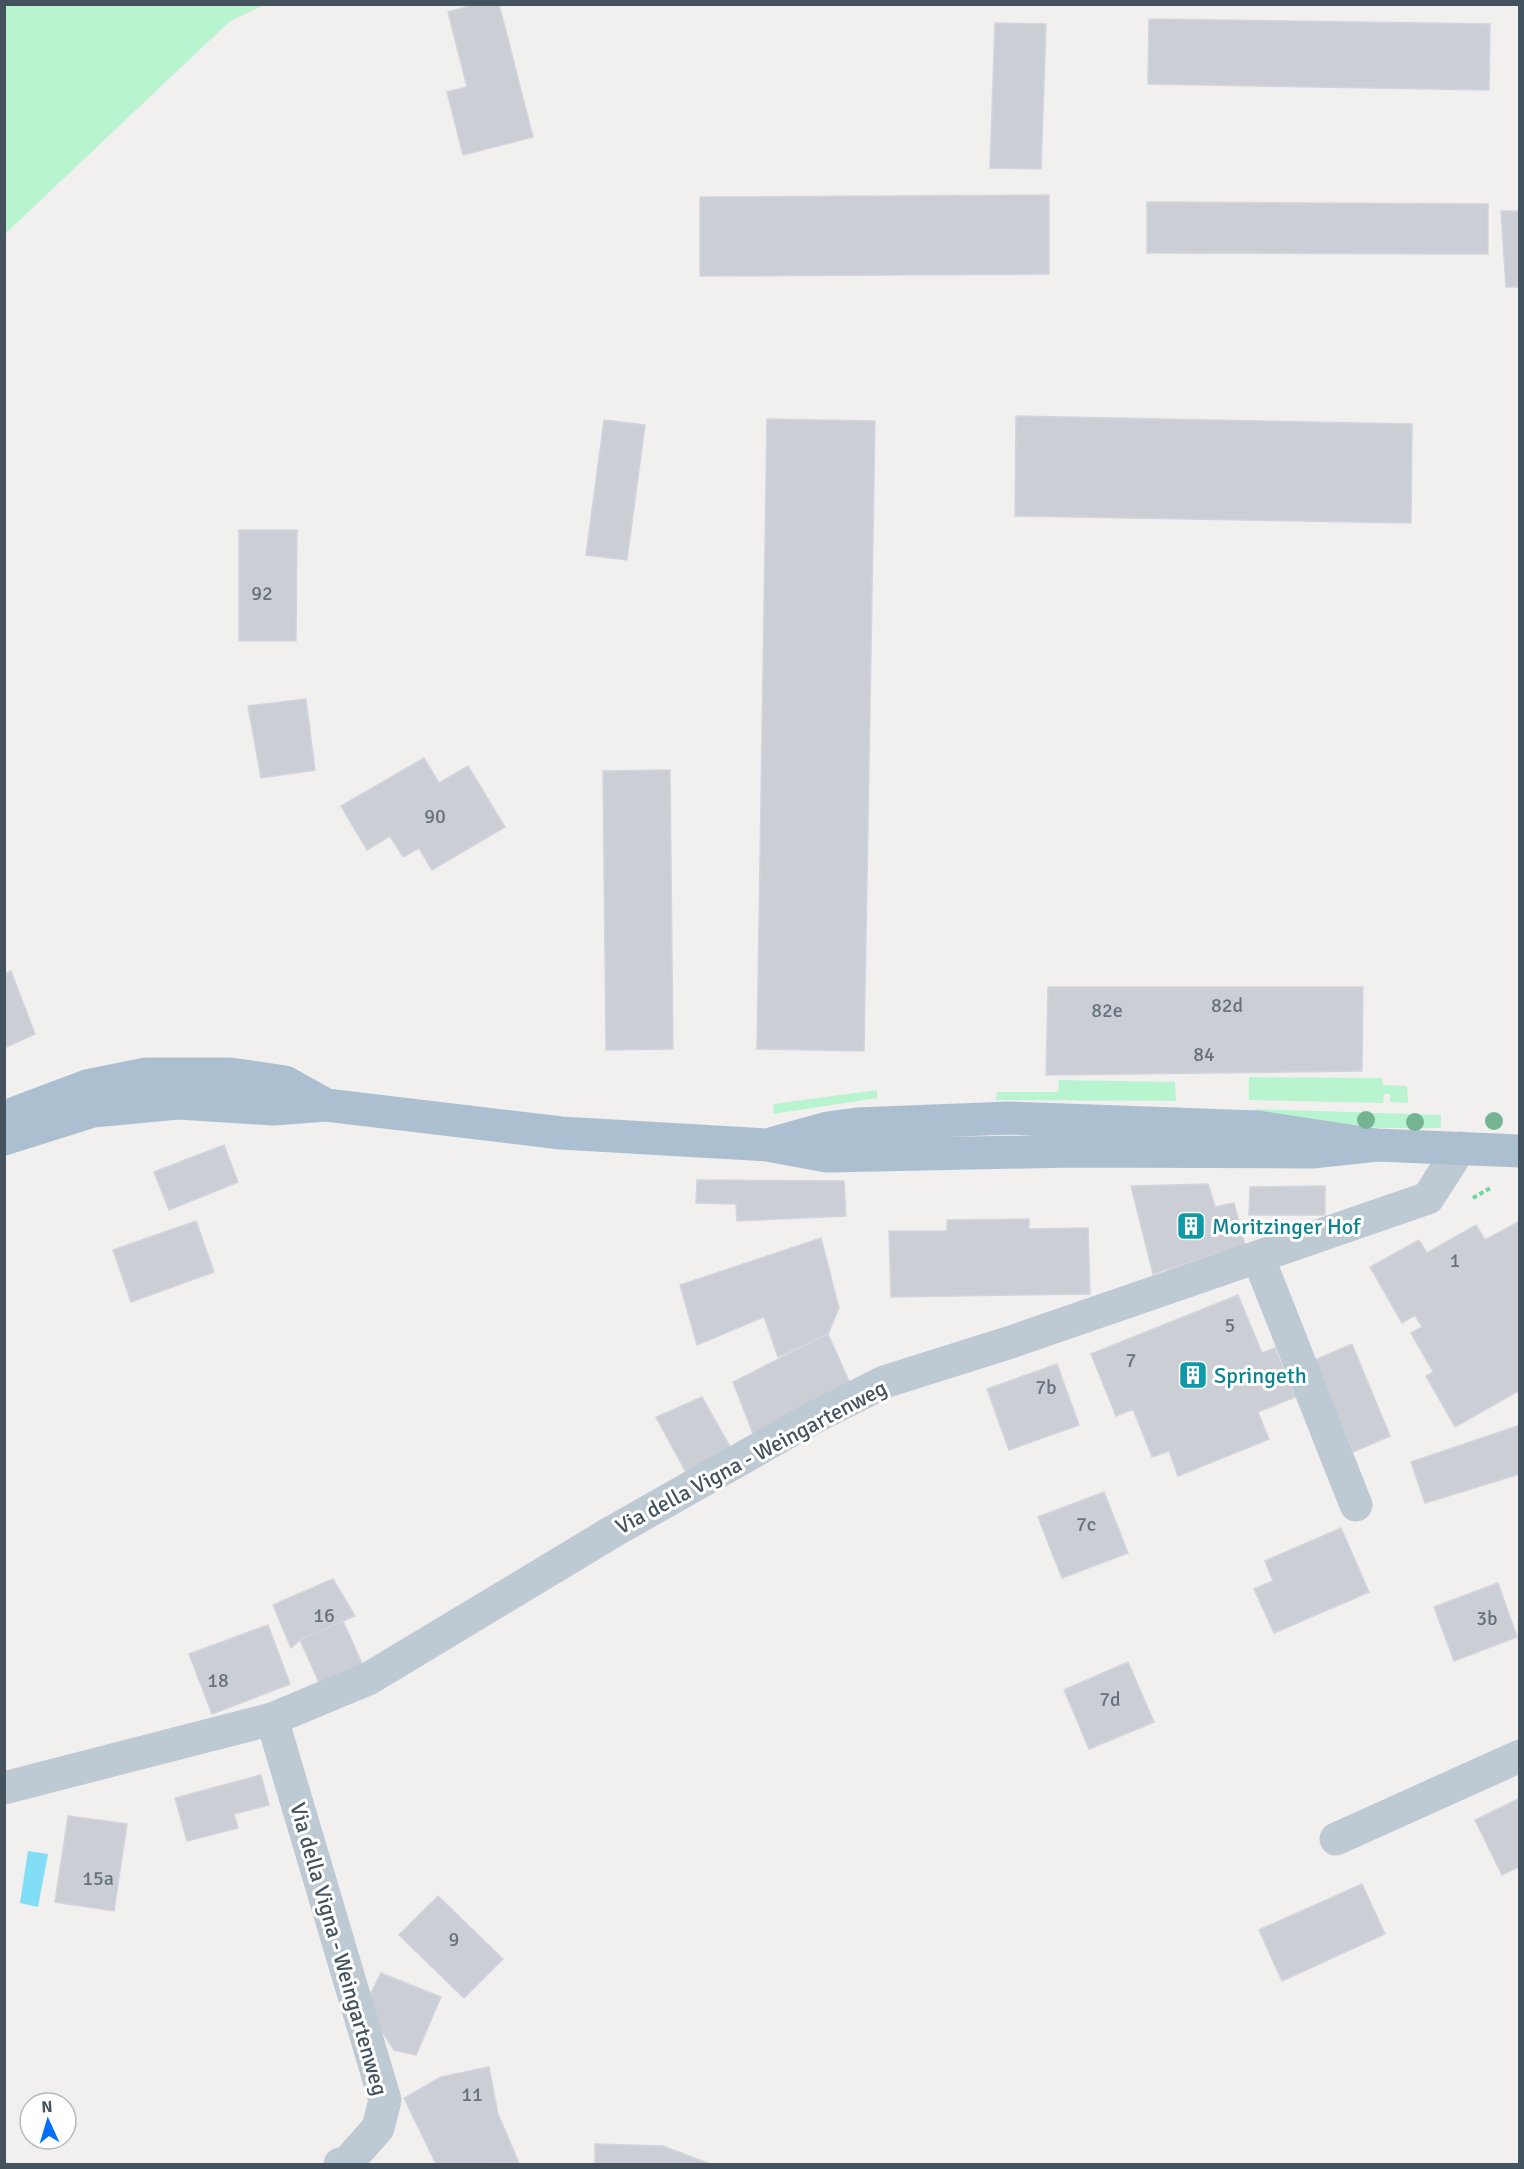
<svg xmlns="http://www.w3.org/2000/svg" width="1524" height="2169" viewBox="0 0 1524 2169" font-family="Signika,sans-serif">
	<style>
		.green { fill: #b9f4d0 }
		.water { fill: #81def6 }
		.building { fill: #cbced5; stroke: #d3d5dc; stroke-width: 1.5 }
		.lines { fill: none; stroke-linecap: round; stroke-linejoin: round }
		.path { stroke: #6dd6a2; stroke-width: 4; stroke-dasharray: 4.5 3; stroke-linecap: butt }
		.minor { stroke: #becad3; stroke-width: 33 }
		.major { stroke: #acbfd1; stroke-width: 33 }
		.tree { fill: #74b493 }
		.labels { text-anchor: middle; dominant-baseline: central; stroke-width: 6; stroke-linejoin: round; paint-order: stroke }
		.number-label { font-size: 20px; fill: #66727c }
		.culture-label { font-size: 22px; fill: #0d838f; stroke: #fff; text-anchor: start }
		.street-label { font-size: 22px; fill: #45535f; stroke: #fff }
	</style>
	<rect width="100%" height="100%" fill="#f2efef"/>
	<!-- green -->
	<path class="green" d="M5 4H264V5L230 21 5 234Z
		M1249 1077 1382 1078 1383 1085 1407 1086 1408 1103 1390 1102V1094H1384L1383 1103 1249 1100Z
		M1059 1080 1175 1082 1176 1101 996 1100 997 1092H1058Z
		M877 1090V1098L773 1114 774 1104Z
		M1255 1109 1441 1115V1128H1378L1256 1112Z"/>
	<!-- water -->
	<path class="water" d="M28 1851 48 1854 38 1907 20 1903Z"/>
	<!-- building -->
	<path class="building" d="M476 4H499L533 137 463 155 447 92 467 87 448 12Z
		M1149 19 1490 24 1489 90 1148 84Z
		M995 23 1046 24 1041 169 990 168Z
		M1049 195V274L700 276V197Z
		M1147 202 1488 204V254L1147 253Z
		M1501 211H1520V287H1506Z
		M1016 416 1412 424 1411 523 1015 516Z
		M767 419 875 421 864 1051 757 1049Z
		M604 420 645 425 627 560 586 555Z
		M239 530H297L296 641H239Z
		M306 699 315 770 261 778 248 706Z
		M424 758 439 783 468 766 505 827 432 870 419 848 403 857 390 836 367 850 341 806Z
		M670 770 673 1049 606 1050 603 771Z
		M11 971 35 1034 4 1048V974Z
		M1048 987H1363L1362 1071 1046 1075Z
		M224 1145 238 1182 169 1210 154 1172Z
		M697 1180 844 1181 846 1216 737 1221 736 1204 696 1203Z
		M1208 1184 1215 1207 1234 1203 1245 1245 1153 1274 1131 1186Z
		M1325 1186V1215H1249L1250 1187Z
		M1029 1219V1229L1088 1228 1090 1294 891 1297 889 1231H947V1220Z
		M196 1221 214 1272 131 1302 113 1250Z
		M1520 1221V1390L1455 1427 1426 1376 1433 1372 1411 1333 1422 1327 1415 1315 1402 1323 1370 1267 1419 1240 1427 1253 1476 1225 1485 1240Z
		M821 1238 839 1308 828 1334 778 1357 764 1317 697 1345 680 1285Z
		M1238 1295 1262 1353 1275 1348 1295 1397 1258 1412 1269 1439 1178 1476 1169 1451 1152 1457 1133 1409 1116 1416 1091 1354Z
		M828 1334 852 1388 757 1444 733 1382Z
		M1352 1344 1390 1436 1353 1452 1315 1360Z
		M1057 1364 1079 1425 1009 1450 987 1389Z
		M702 1397 732 1450 688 1476 656 1417Z
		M1520 1425V1474L1425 1503 1411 1462Z
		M1104 1492 1128 1553 1062 1578 1038 1517Z
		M1341 1528 1369 1592 1274 1633 1254 1589 1273 1581 1265 1561Z
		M333 1579 355 1616 300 1640 291 1648 273 1605Z
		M1498 1583 1517 1637 1454 1661 1434 1607Z
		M343 1621 364 1668 321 1687 300 1640Z
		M268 1625 290 1684 212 1714 189 1654Z
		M1128 1662 1154 1722 1089 1749 1064 1690Z
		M261 1775 269 1805 234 1814 238 1828 187 1841 175 1798Z
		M1520 1798V1866L1502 1875 1475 1820Z
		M68 1816 127 1824 114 1911 55 1902Z
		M1362 1884 1385 1934 1282 1981 1259 1930Z
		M438 1896 503 1959 464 1998 399 1935Z
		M381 1973 441 1997 416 2055 394 2050 365 2005Z
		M489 2067 498 2114 519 2163 436 2164 404 2098 441 2077Z
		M595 2144 663 2146 710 2164H595Z"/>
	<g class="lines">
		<!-- path -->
		<path class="path" d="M1473 1198 1492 1187"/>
		<!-- minor -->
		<path class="minor" d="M1258 1257 1356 1505
			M272 1719 385 2100 378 2128 348 2162 340 2164
			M4 1788 272 1719 368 1679 612 1532 811 1419 884 1382 1011 1342 1428 1198 1460 1148
			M1336 1839 1520 1756"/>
		<!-- major -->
		<path class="major" d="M4 1117 87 1086 146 1074H230L285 1082 326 1105
			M4 1139 93 1111 178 1103 274 1109 326 1105 561 1133 767 1145 827 1156 1072 1151 1312 1152 1377 1145
			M774 1143 828 1128 857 1124 1010 1118 1258 1127 1377 1145 1520 1151"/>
	</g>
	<!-- trees -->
	<g class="tree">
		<circle cx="1366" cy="1120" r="9"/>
		<circle cx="1494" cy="1121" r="9"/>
		<circle cx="1415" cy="1122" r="9"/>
	</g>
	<!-- icons -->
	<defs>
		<g id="building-square" transform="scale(1.5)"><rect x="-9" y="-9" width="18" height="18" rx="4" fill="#0f9aa8" stroke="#fff"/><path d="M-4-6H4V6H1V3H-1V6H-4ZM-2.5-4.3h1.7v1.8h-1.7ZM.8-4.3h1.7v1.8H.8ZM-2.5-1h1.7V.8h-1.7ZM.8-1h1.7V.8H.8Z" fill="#fff"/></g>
	</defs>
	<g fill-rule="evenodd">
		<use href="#building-square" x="1191" y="1226"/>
		<use href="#building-square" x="1193" y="1375"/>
	</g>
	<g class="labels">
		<!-- number labels -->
		<g class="number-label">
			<text x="262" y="593">92</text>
			<text x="435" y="816">90</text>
			<text x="1227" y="1005">82d</text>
			<text x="1107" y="1010">82e</text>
			<text x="1204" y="1054">84</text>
			<text x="1455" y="1260">1</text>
			<text x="1230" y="1325">5</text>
			<text x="1131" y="1360">7</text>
			<text x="1046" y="1387">7b</text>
			<text x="1086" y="1524">7c</text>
			<text x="324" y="1615">16</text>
			<text x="1487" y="1618">3b</text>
			<text x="218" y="1680">18</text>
			<text x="1110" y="1699">7d</text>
			<text x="98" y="1878">15a</text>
			<text x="454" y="1939">9</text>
			<text x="472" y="2094">11</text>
		</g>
		<!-- culture labels -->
		<g class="culture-label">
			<text x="1212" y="1226">Moritzinger Hof</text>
			<text x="1214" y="1375">Springeth</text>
		</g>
		<!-- street labels -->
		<g class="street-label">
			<text transform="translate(751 1457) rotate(-28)">Via della Vigna - Weingartenweg</text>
			<text transform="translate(339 1949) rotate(74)">Via della Vigna - Weingartenweg</text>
		</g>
	</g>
	<!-- border -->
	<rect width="1524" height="2169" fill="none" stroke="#45535f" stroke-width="12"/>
	<!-- north arrow -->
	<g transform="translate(48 2121) rotate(356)"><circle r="28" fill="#ffffff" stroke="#b5babf" stroke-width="1.5"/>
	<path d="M0-4.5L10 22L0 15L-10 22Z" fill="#046ef7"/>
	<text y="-9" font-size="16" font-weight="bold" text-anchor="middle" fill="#45535f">N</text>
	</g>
</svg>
